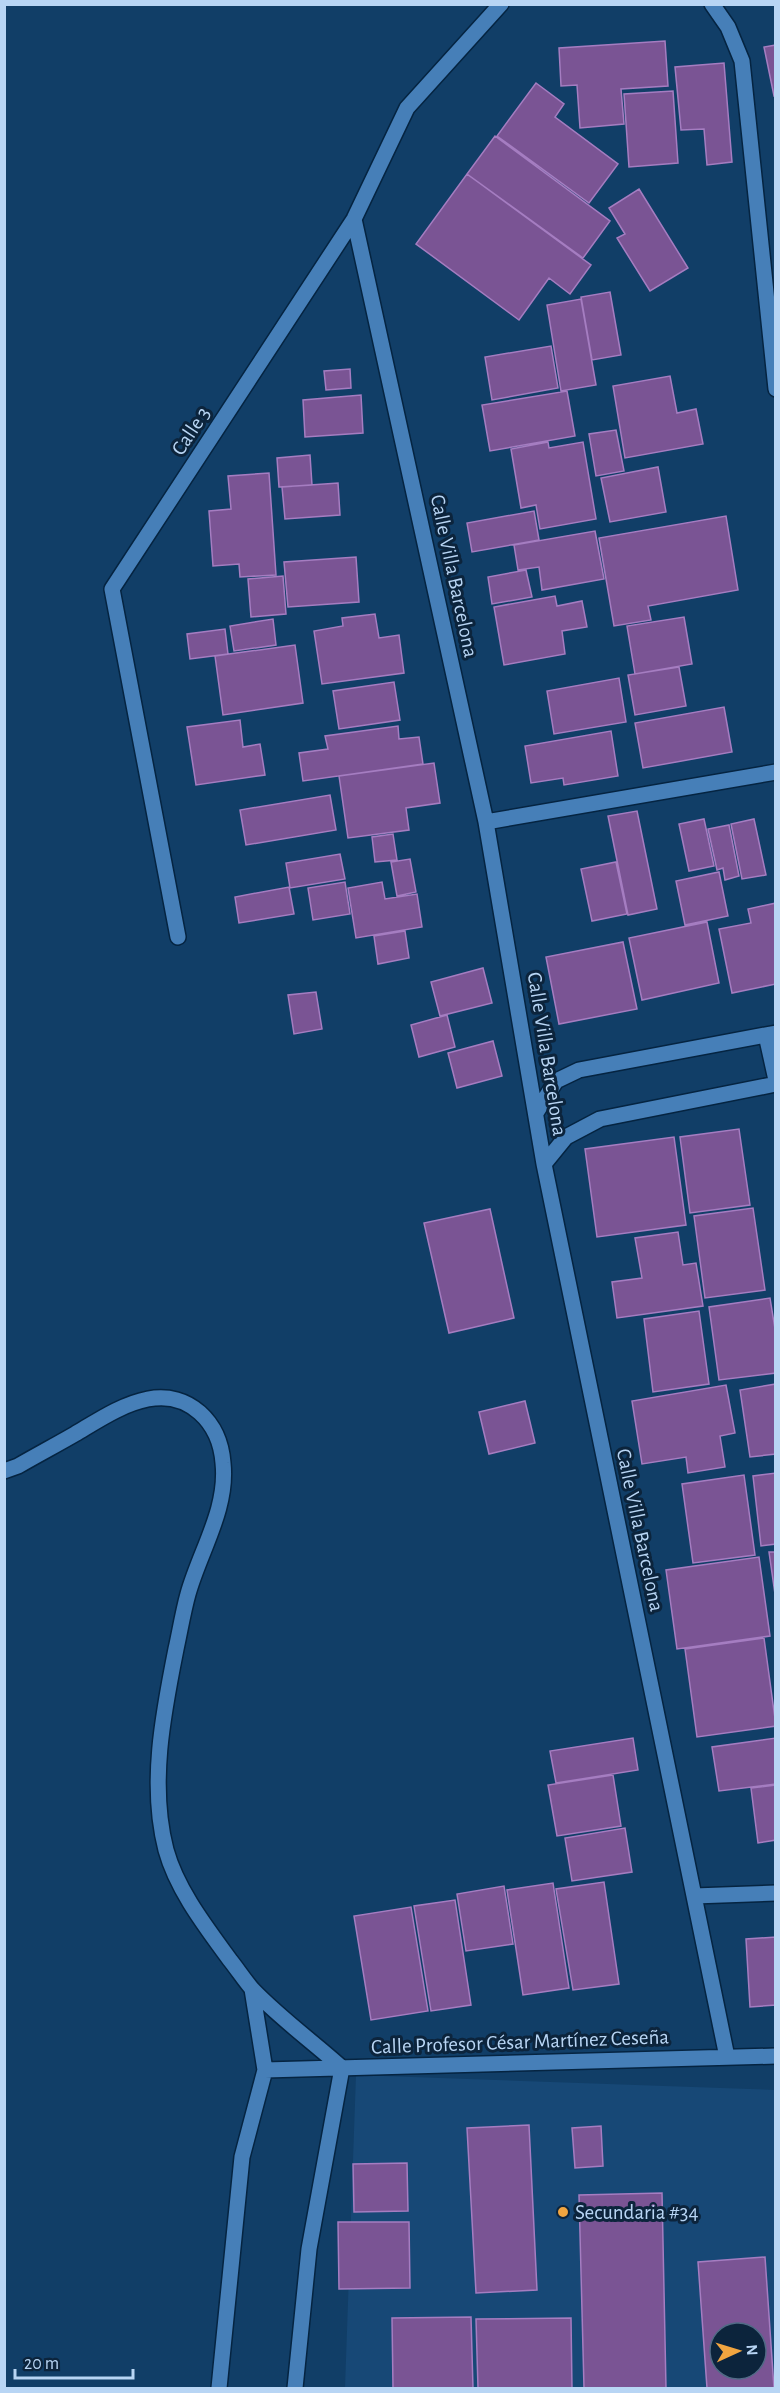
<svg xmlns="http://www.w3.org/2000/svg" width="780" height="2393" viewBox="0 0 780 2393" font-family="'Alegreya Sans',sans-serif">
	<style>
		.built { fill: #174876; fill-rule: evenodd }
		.building { fill: #7a5494; stroke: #a57dc1; stroke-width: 1.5; fill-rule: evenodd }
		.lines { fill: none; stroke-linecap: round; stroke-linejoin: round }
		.minor-casing { stroke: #052441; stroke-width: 18 }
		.minor { stroke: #467fb8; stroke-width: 15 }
		.poi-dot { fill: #f1a540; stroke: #0c243c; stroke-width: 2 }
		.labels { text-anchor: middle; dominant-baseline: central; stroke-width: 6; stroke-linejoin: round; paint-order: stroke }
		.street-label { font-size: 21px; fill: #b8d5f4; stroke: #0c243c }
		.poi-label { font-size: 21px; fill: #b8d5f4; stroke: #0c243c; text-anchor: start }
	</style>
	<rect width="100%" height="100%" fill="#113e67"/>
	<!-- built -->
	<path class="built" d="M356 2075 775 2090V2388H345ZM720 2333H756V2369H720Z"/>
	<!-- building -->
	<path class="building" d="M665 41 668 86 621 89 624 124 580 128 577 85 561 86 559 48Z
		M776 45V95L774 96 764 47Z
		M724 63 732 162 707 165 704 129 681 130 675 67Z
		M536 83 564 104 555 117 618 164 589 203 497 136Z
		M673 91 678 163 629 167 624 94Z
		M495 136 610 221 583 258 467 174Z
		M467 174 591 265 570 294 549 278 519 320 416 244Z
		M639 189 688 268 650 291 617 238 625 234 609 208Z
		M610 292 621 355 592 360 581 297Z
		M581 299 596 385 561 391 547 305Z
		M551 346 558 388 492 400 485 357Z
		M350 369 351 388 326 390 324 371Z
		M670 376 677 413 696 409 703 444 625 458 613 386Z
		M567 391 575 436 490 451 482 405Z
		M361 395 363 433 305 437 303 400Z
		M616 430 624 471 596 476 589 434Z
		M548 442 549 448 583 442 596 519 540 529 536 505 521 508 511 449Z
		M310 455 312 485 279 487 277 458Z
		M658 467 666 512 610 522 601 478Z
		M269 473 276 575 240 577 239 564 213 566 209 511 231 509 228 476Z
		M338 483 340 515 285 519 282 487Z
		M534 511 539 540 472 552 467 523Z
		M726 516 738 590 648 606 651 620 614 626 599 538Z
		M595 531 604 579 542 590 539 567 518 570 514 545Z
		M356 557 359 602 288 607 284 562Z
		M526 570 532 597 492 604 488 577Z
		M283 576 286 614 251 617 248 579Z
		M555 596 557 606 582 601 587 627 562 631 565 654 504 665 494 607Z
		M375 614 379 638 399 635 404 673 322 684 314 631 343 626 342 618Z
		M684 617 692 664 635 674 627 626Z
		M273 619 276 645 234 651 230 626Z
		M225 629 228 654 190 659 187 634Z
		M295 645 303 703 223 715 215 656Z
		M679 667 686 706 635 715 628 675Z
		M619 678 626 722 554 734 547 691Z
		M394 682 400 720 339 729 333 691Z
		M724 707 732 752 643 768 635 723Z
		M240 720 243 747 260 744 265 775 196 785 187 727Z
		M398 726 399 739 419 737 423 764 303 781 299 753 328 749 325 736Z
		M611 731 618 776 564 785 563 778 531 783 525 746Z
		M434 763 440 803 406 808 409 830 348 838 339 776Z
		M330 795 336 830 246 845 240 810Z
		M637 811 657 909 628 915 608 816Z
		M704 819 714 866 689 871 679 824Z
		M754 819 766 875 742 879 731 824Z
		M729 825 739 876 725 880 723 868 717 870 708 829Z
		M393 834 397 860 375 862 372 837Z
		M340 854 345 879 290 888 286 863Z
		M410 859 416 892 397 896 391 862Z
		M616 862 627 914 592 921 581 869Z
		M719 872 728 916 685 925 676 881Z
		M345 882 350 914 313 920 308 888Z
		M382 882 385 899 417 894 422 927 356 938 348 888Z
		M289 887 294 914 239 923 235 897Z
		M776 903V984L732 993 719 929 751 923 748 909Z
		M707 922 719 983 642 1000 629 938Z
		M405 931 409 958 378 964 374 936Z
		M623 942 637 1009 559 1024 546 957Z
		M483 968 492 1003 440 1016 431 982Z
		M316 992 322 1029 294 1034 288 995Z
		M447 1015 455 1047 419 1057 411 1025Z
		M493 1041 502 1076 457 1088 448 1053Z
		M739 1129 750 1205 690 1213 680 1137Z
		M674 1137 686 1225 597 1237 585 1149Z
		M753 1208 765 1290 705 1298 694 1216Z
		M490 1209 514 1318 449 1333 424 1223Z
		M678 1232 683 1265 696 1263 703 1306 617 1318 612 1282 642 1278 635 1238Z
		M770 1298 776 1335V1373L719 1380 709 1307Z
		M699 1311 709 1384 653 1392 644 1319Z
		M776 1384V1454L750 1457 740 1390Z
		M726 1385 735 1433 720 1436 725 1467 688 1473 686 1457 642 1464 632 1401Z
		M525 1401 535 1443 489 1454 479 1412Z
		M776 1473V1544L761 1546 753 1476Z
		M744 1475 755 1555 693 1563 682 1484Z
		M769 1552H776V1601Z
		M759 1557 770 1636 677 1649 666 1570Z
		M764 1638 776 1726 697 1737 685 1649Z
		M633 1738 638 1770 556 1783 550 1751Z
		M776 1738V1784L719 1791 712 1747Z
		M613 1775 621 1826 557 1836 548 1785Z
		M776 1785V1840L758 1843 751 1788Z
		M625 1828 632 1872 572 1881 565 1838Z
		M604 1882 619 1984 573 1990 556 1889Z
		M553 1883 569 1988 523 1995 507 1890Z
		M504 1886 513 1944 466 1951 457 1894Z
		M455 1900 471 2005 431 2011 414 1906Z
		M411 1907 428 2011 371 2020 354 1916Z
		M776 1937V2005L750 2007 746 1939Z
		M529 2125 537 2290 476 2293 467 2128Z
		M601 2126 603 2166 575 2168 572 2128Z
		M407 2163 408 2211 354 2212 353 2164Z
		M662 2193 666 2388H584L579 2195Z
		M338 2222H409L410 2288 339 2289Z
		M765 2257 774 2388H707L698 2262ZM720 2333H756V2369H720Z
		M471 2317 473 2388H393L392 2318Z
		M571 2318 572 2388H478L476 2319Z"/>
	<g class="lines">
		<!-- minor casing -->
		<g class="minor-casing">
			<path id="minor" d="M712 4 728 27 742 61 776 389
				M354 219 486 822 544 1164 727 2057
				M486 822 776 772
				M178 937 112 589 354 219 407 108 501 4
				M766 1035 776 1080
				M536 1113 556 1081 579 1070 776 1033
				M544 1164 566 1137 600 1119 776 1084
				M4 1471 18 1466C37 1455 56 1445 75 1434 97 1421 122 1404 148 1399 189 1391 220 1422 223 1463 228 1509 200 1551 188 1594 183 1612 180 1631 176 1649 163 1714 149 1785 166 1850 177 1890 206 1927 230 1960 238 1970 245 1981 253 1990 280 2018 313 2042 342 2068L309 2249 295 2388
				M694 1896 776 1893
				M265 2070 776 2056
				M219 2388 242 2157 265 2070 252 1989"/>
		</g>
		<!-- minor -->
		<use href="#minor" class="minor"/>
	</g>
	<!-- markers -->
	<circle class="poi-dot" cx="563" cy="2212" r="6"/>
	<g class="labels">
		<!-- street labels -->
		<g class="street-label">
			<text transform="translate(191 431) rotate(-57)">Calle 3</text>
			<text transform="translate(454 576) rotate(78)">Calle Villa Barcelona</text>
			<text transform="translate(547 1054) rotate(81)">Calle Villa Barcelona</text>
			<text transform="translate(640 1530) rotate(78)">Calle Villa Barcelona</text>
			<text transform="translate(520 2042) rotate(-2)">Calle Profesor César Martínez Ceseña</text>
		</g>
		<!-- poi labels -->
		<g class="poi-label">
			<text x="575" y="2212">Secundaria #34</text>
		</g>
	</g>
	<!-- border -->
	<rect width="780" height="2393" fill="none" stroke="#b8d5f4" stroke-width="12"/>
	<!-- north arrow -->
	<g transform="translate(738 2351) rotate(86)"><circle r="28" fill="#0c243c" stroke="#516b86" stroke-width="1.5"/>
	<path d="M0-4.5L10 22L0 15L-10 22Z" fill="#f1a540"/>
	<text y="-9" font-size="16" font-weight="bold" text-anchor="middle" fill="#b8d5f4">N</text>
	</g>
	<!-- scale -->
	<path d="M15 2369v9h118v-9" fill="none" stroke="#b8d5f4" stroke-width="3"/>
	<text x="24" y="2369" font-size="18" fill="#b8d5f4" stroke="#0c243c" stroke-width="4.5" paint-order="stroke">20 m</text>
</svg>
